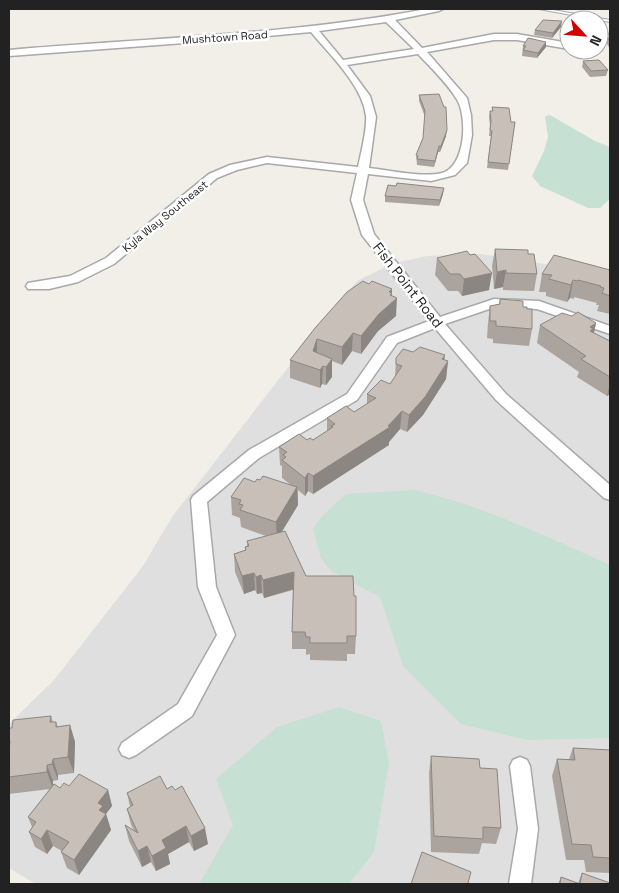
<svg xmlns="http://www.w3.org/2000/svg" width="619" height="893" viewBox="0 0 619 893" font-family="'Space Grotesk',sans-serif">
	<style>
		.residential { fill: #e0dfdf }
		.wetland { fill: #c6e0d4 }
		.lines { fill: none; stroke-linecap: round; stroke-linejoin: round }
		.lane-casing { stroke: #a9a9a9; stroke-width: 2 }
		.street-casing { stroke: #a9a9a9; stroke-width: 3 }
		.lane { fill: #fff; fill-rule: evenodd }
		.street { fill: #fff; fill-rule: evenodd }
		.wall { fill: #aba49e }
		.shaded-wall { fill: #8b8681 }
		.building { fill: #c7bfb8; stroke: #8b8681 }
		.labels { text-anchor: middle; dominant-baseline: central; stroke-width: 5; stroke-linejoin: round; paint-order: stroke }
		.far-street-label { font-size: 11px; fill: #222; stroke: #fff }
		.street-label { font-size: 14px; fill: #222; stroke: #fff }
	</style>
	<rect width="100%" height="100%" fill="#f2efe9"/>
	<!-- residential -->
	<path class="residential" d="M481 254 545 264 610 283V884H36L9 868V724L54 680 143 566 172 517 331 312 357 281 391 264 427 256Z"/>
	<!-- wetland -->
	<path class="wetland" d="M550 115 595 141 610 147V199L600 208H588L540 186 532 176 544 151 548 137 545 116Z
		M414 490C483 506 547 536 610 565V738L527 740 461 724 403 666 380 597 331 571 321 558 313 529 322 516 346 494Z
		M339 707 381 721 389 763 374 852 349 884H199L233 825 216 779 277 727Z"/>
	<g class="lines">
		<!-- lane casing -->
		<g class="lane-casing">
			<path id="lane" d="M539 9H547L610 20V22Z"/>
		</g>
		<!-- street casing -->
		<g class="street-casing">
			<path id="street" d="M427 9H443L439 11 395 20 422 48 494 34H517L569 43V49L517 40H494L427 52 467 98 471 115 472 135 467 163 455 175 431 181 368 174 363 200 374 234 440 317 494 299 539 301 610 326V334L537 309 495 307 445 324 506 394 610 485V500L604 498 496 400 435 328 397 343 357 400 259 458 207 502 216 587 235 635 192 716 136 755 129 758 122 755 119 749 122 743 178 704 217 635 198 587 191 500 193 496 249 450 347 394 387 337 429 321 362 235 351 200 357 173 267 163 237 170 217 178 114 264 78 282 49 289H28L26 286 28 283 70 276 106 258 209 174 230 165 267 157 358 167C361 153 367 130 366 116 363 86 329 54 311 32L225 40 9 56V50C149 38 289 35 427 9ZM386 22 414 49 343 60 319 31ZM418 54C431 68 446 82 456 98 468 115 466 166 442 173 422 178 390 170 369 168L376 117 370 96 347 65Z
				M576 50H589L590 52 586 55Z
				M520 757 527 760 530 766 538 829 531 884H509L518 829 510 766 513 760Z"/>
		</g>
		<!-- lane -->
		<use href="#lane" class="lane"/>
		<!-- street -->
		<use href="#street" class="street"/>
	</g>
	<!-- wall -->
	<path class="wall" d="M561 27 552 38 534 35 535 30Z
		M605 32 610 34V50L604 37Z
		M546 42V47L537 58 522 56 523 46Z
		M583 61 608 70 606 76 590 77 582 67Z
		M419 95 446 136 440 152H438L434 167 417 165 416 155 423 138 425 117 419 101Z
		M492 107 511 122H515L508 170 487 168 491 136H489L490 126 489 117 490 111H492Z
		M443 194 439 206 385 202V196Z
		M495 249 528 254 537 274 534 291 503 290V287L494 289 492 266Z
		M437 258 489 290 462 296 458 291H448L435 275Z
		M610 270V314L597 311 599 305H596L597 303 574 297V299L570 298 567 302 546 296V292H539L542 274Z
		M369 284 392 289V296L396 316 378 331 361 354 352 351 342 365 332 361V377L326 385 322 384 320 388 290 378V360Z
		M500 299 523 307 527 309 532 329 529 346 493 343V339L487 338 488 323 490 306 499 304Z
		M572 316 596 323 594 333 610 341V394L607 396 577 377 579 372 537 343 540 325Z
		M396 358 444 360 448 361 446 379 423 415 407 432 400 429 389 442V445L313 494 308 491 305 496 298 490V505L281 532 306 576 356 636 355 654H347V661L310 660V654L306 655V649H292V632L293 590 264 598 262 593 257 594 255 590 244 594 235 572 234 554 245 551V547L247 546V541L266 536 241 527 240 518 232 515 231 497 255 482 260 480 291 485 282 478V466L280 465 279 447 307 440H313L327 431V418L354 412 367 404V394L390 384 395 377Z
		M51 716 53 722H56L58 727 70 725 75 742 74 773 58 775V780L53 781V786L60 788 69 786 108 790 112 806 106 814 111 830 79 875 67 868 61 852 62 851 53 846 47 854 35 847 29 832 32 827 28 817 50 789 9 794V728H12Z
		M573 748 610 750V873L586 872 584 860H566L552 776 557 759H569Z
		M431 756 480 768 501 828 496 844 482 843 479 854 431 852 429 773Z
		M167 789 208 844 194 851 189 842 168 854 170 864 156 871 151 862 142 867 129 841 125 825 134 830 131 825 127 809 130 807 127 793Z
		M582 873 610 884H558L561 877 578 883Z"/>
	<!-- shaded-wall -->
	<path class="shaded-wall" d="M562 21 561 27 552 38 553 33Z
		M546 42V47L537 58 538 53Z
		M447 130 446 136 440 152 441 146Z
		M439 146 438 152 434 167 435 161Z
		M444 188 443 194 439 206 440 200Z
		M506 270 503 287 494 289 497 272Z
		M492 273 489 290 462 296 464 279Z
		M573 280 570 298 567 302 571 285Z
		M392 289 391 303 397 298 396 316 378 331 361 354V336L389 292Z
		M596 323 592 341 590 327Z
		M353 333 352 351 342 365V347Z
		M317 339V357L313 368V351Z
		M445 355 443 369 448 361 446 379 423 415 407 432 409 415Z
		M332 359V377L326 385V367Z
		M323 366 322 384 320 388V370Z
		M610 383V394L607 396Z
		M402 411 400 429 389 442V445L313 494V476L388 426Z
		M308 473V491L305 496V478Z
		M297 487 298 505 277 540 276 522Z
		M294 572V589L264 598 263 580Z
		M254 573 255 590 244 594 242 576Z
		M261 575 262 593 257 594 256 577Z
		M70 725 75 742 74 773 68 757Z
		M53 759 58 775V780L52 764Z
		M47 765 53 781V789L47 772Z
		M108 790 112 806 105 815 106 814 111 830 79 875 74 860 98 803Z
		M186 826 189 842 168 854 170 864 156 871 152 856 162 840Z
		M205 828 208 844 194 851 191 836Z
		M47 830 53 846 47 854 41 839Z
		M147 846 151 862 142 867 138 851Z"/>
	<!-- building -->
	<path class="building" d="M543 20 562 21 553 33 535 30Z
		M605 32 610 34V42Z
		M528 38 546 42 538 53 523 50 526 46H523Z
		M599 60 608 70 591 71 583 61Z
		M439 94 444 107H446L447 130 441 146H439L435 161 417 159 418 156 416 155 423 138 425 111 419 95Z
		M492 107 509 108 511 122H515L509 164 488 162 492 131 490 130 491 121 490 111H493Z
		M397 183 444 188 440 200 385 196 388 185 396 186Z
		M495 249 528 250V254H534L537 274 506 273V270L497 272Z
		M467 251 470 255 475 254 492 273 464 279 460 274H450L437 258Z
		M554 255 610 270V296L602 293 604 288 600 287 601 286 578 280 577 281 573 280 571 285 549 279 552 275 542 274Z
		M363 281 369 284 372 281 392 289 389 292 392 293 390 295 397 298 379 314 361 336 353 333 342 347 317 339 313 351 332 359 326 367 323 366 320 370 290 360 315 328 347 292Z
		M500 299 523 301V307H527V309H532V329L496 326V321H490V306L500 304Z
		M578 312 596 323 590 327 593 329 590 331 610 341V377L581 359 586 356 540 325 562 313 572 316Z
		M420 347 445 355 442 359 448 361 425 397 409 415 402 411 388 426 390 427 313 476 308 473 305 478 282 460 286 457 283 455 287 452 279 447 299 434 307 440 310 438 313 440 333 427 331 426 335 424 327 418 346 406 354 412 376 398 367 394 381 380 390 384 402 366 396 364V358L403 349 413 352Z
		M263 476 297 487 276 522 240 510 243 505 239 504 241 500 231 497 244 478 255 482 257 479 260 480Z
		M285 531 306 576H353L354 596H356V636H347V643H310V637H306L305 632H292L294 572 263 580 261 575 256 577 254 573 242 576 234 554 246 550 245 547 249 546 247 541Z
		M51 716 50 722H56V727L70 725 68 757 53 759 52 764 47 765V772L9 777V752L10 741H9V728H12L13 720Z
		M573 748 610 750V858L593 857 591 845 572 844 557 759 575 760Z
		M431 756 479 759 480 768 497 769 501 828 483 827V839L434 836Z
		M79 774 108 790 98 803 103 806 99 810 106 814 74 860 61 852 69 842 47 830 41 839 29 832 36 822 28 817 54 784 60 788 64 783 69 786Z
		M160 776 167 789 172 786 175 790 182 786 205 828 191 836 186 826 162 840 166 848 152 856 147 846 138 851 125 825 138 833 127 809 133 805 127 793Z
		M422 852 471 872 468 883 472 884H411Z
		M582 873 610 883V884H560L561 877 580 884Z"/>
	<g class="labels">
		<!-- far-street labels -->
		<g class="far-street-label">
			<text transform="translate(225 37) rotate(-4)">Mushtown Road</text>
			<text transform="translate(165 216) rotate(-39)">Kyla Way Southeast</text>
		</g>
		<!-- street labels -->
		<g class="street-label">
			<text transform="translate(408 285) rotate(52)">Fish Point Road</text>
		</g>
	</g>
	<!-- border -->
	<rect width="619" height="893" fill="none" stroke="#222222" stroke-width="20"/>
	<!-- north arrow -->
	<g transform="translate(584 35) rotate(116)"><circle r="24" fill="#ffffff" stroke="#a7a7a7"/>
	<path d="M0-4L9 19L0 12L-9 19Z" fill="#d40000"/>
	<text y="-8" font-size="14" font-weight="bold" text-anchor="middle" fill="#222222">N</text>
	</g>
</svg>
